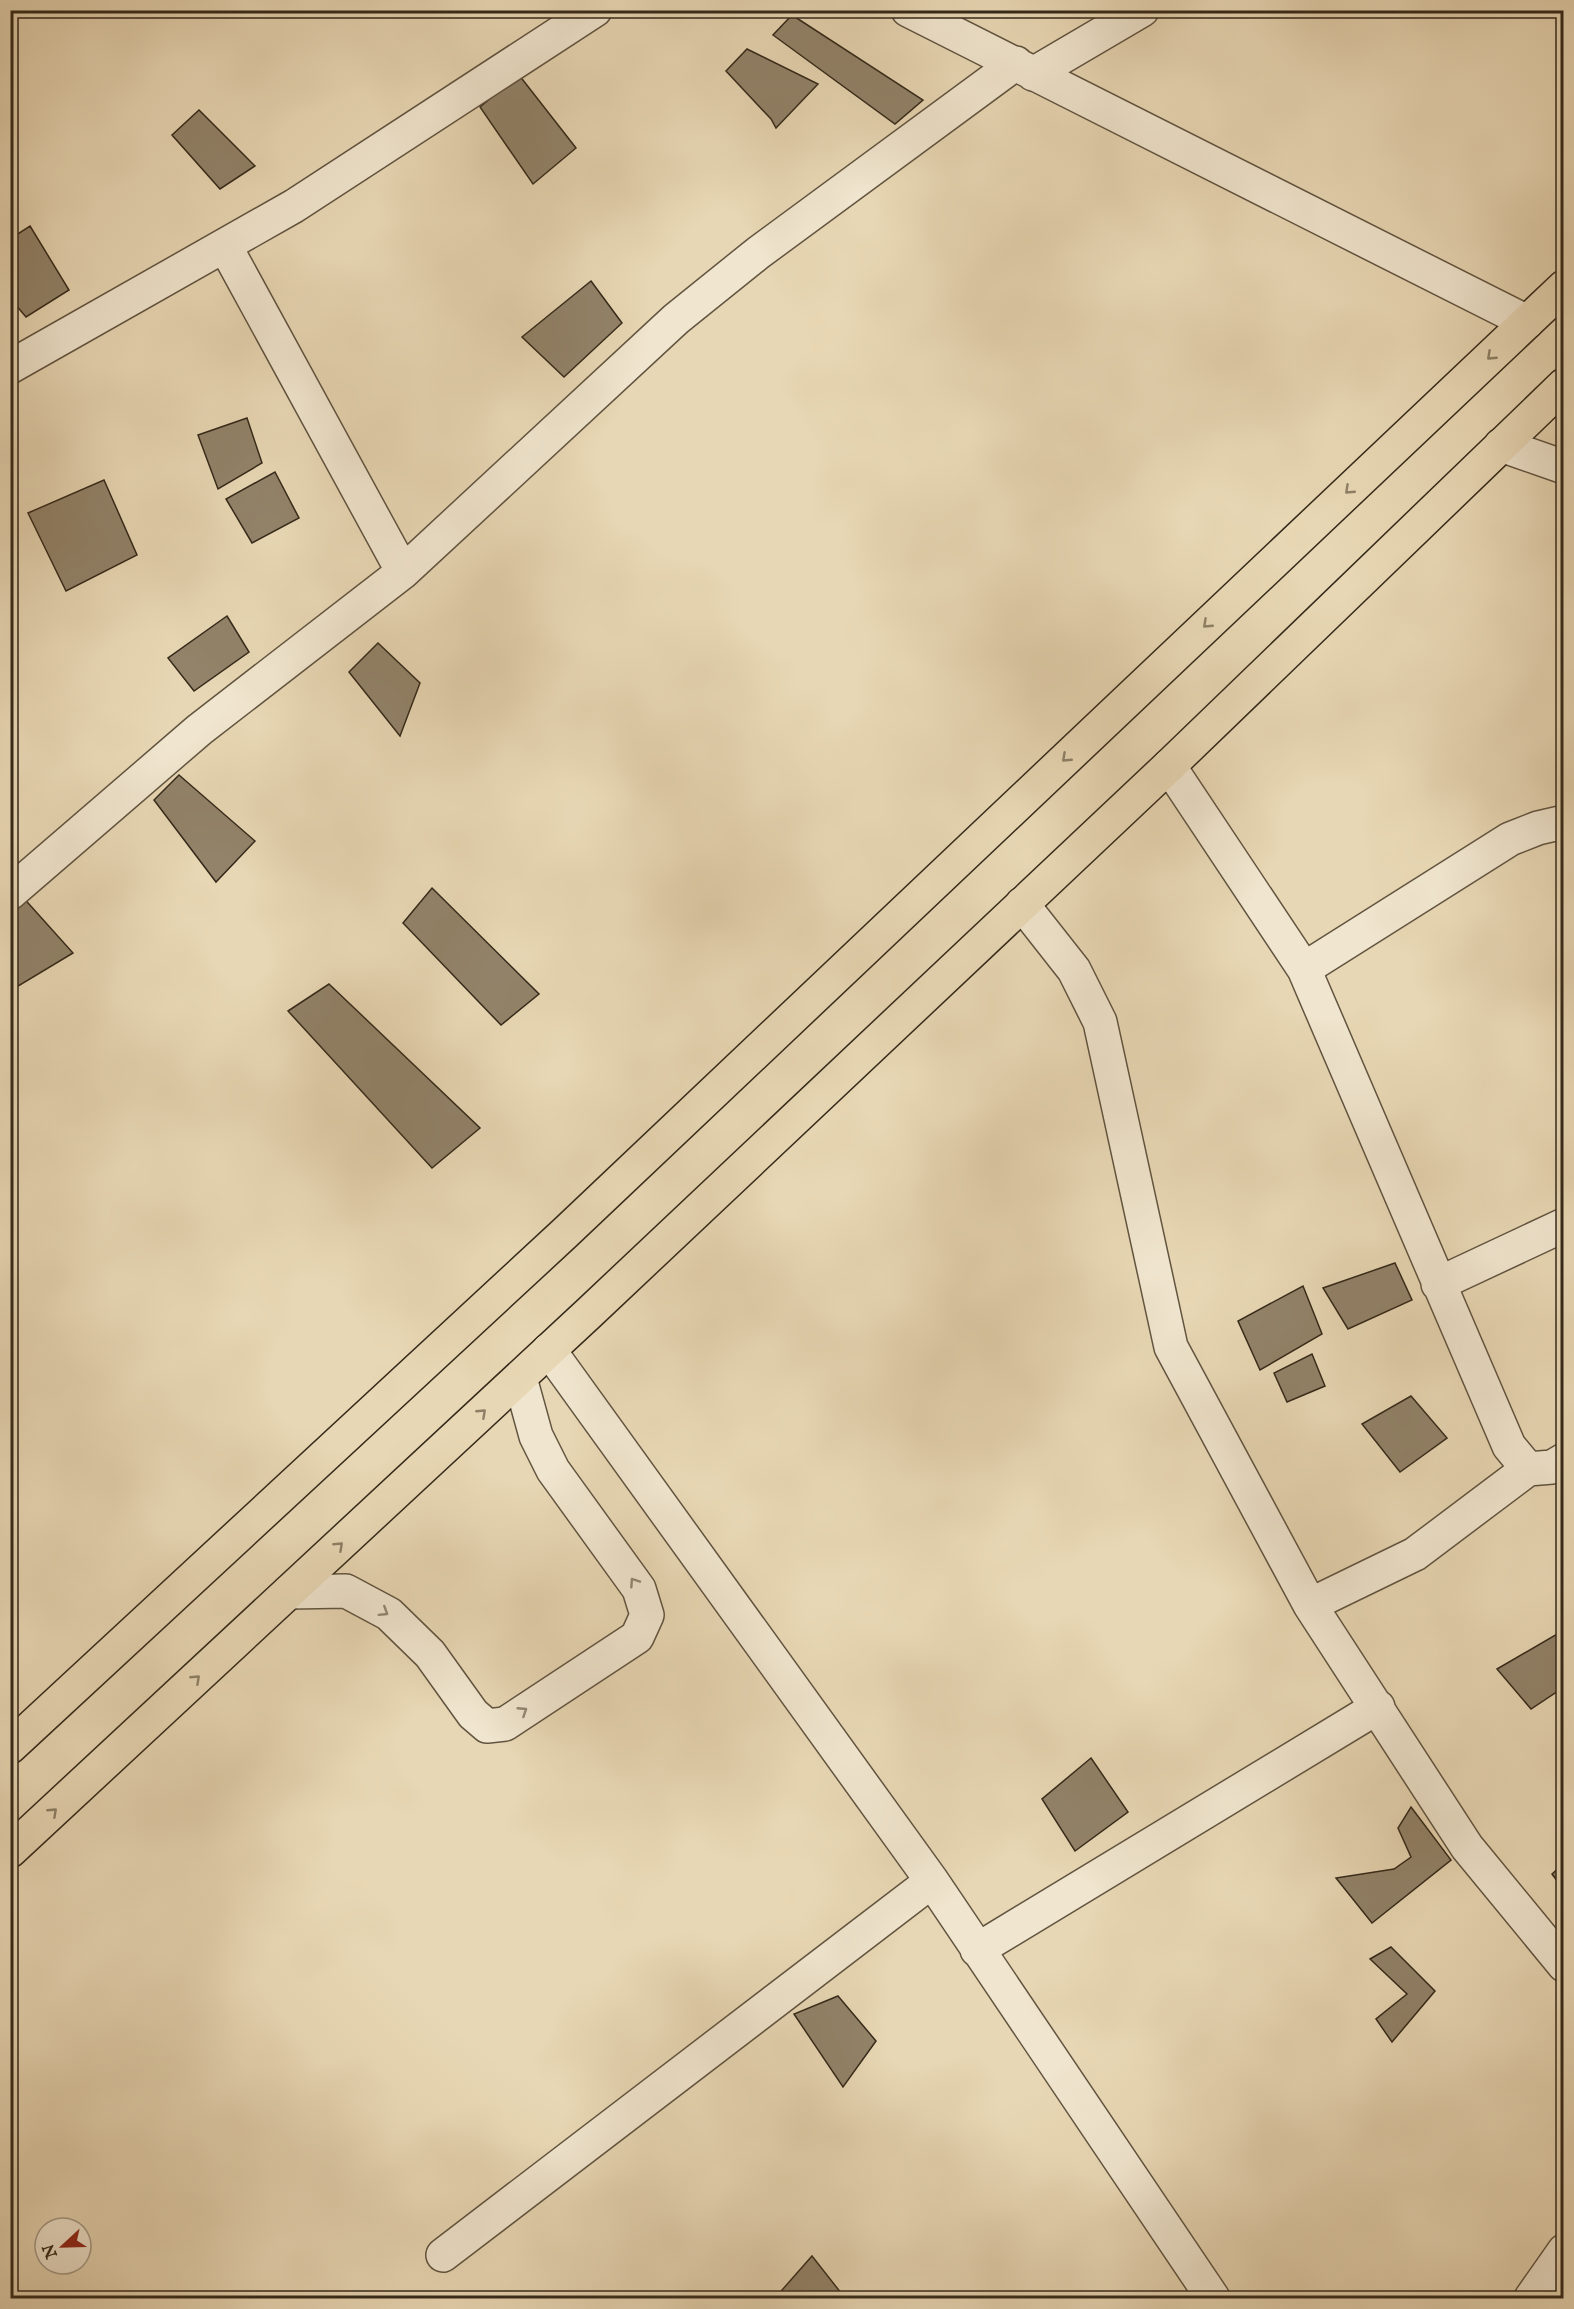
<svg xmlns="http://www.w3.org/2000/svg" width="1574" height="2309" viewBox="0 0 1574 2309" font-family="'IM FELL English',serif">
	<style>
		.building { fill: #92836a; stroke: #34291a; stroke-width: 1.5 }
		.lines { fill: none; stroke-linecap: round; stroke-linejoin: round }
		.minor-casing { stroke: #615440; stroke-width: 36 }
		.major-casing { stroke: #34291a; stroke-width: 36 }
		.minor { stroke: #f0e5ce; stroke-width: 33 }
		.major { stroke: #e8d7b4; stroke-width: 33 }
		.oneway { stroke: #8e8067 }
		.oneway2 { stroke: #928774 }
	</style>
	<rect width="100%" height="100%" fill="#e8d7b4"/>
	<filter id="stains"><feTurbulence type="fractalNoise" baseFrequency=".00333" numOctaves="4"/><feColorMatrix values="0 0 0 0 .2 0 0 0 0 .09 0 0 0 0 .02 0 0 0 .5 -.17"/></filter>
	<radialGradient id="worn" r=".72"><stop offset=".6" stop-color="#630" stop-opacity="0"/><stop offset="1" stop-color="#630" stop-opacity=".3"/></radialGradient>
	<!-- building -->
	<path class="building" d="M792 15 923 100 895 124 773 35Z
		M747 49 818 84 776 128 771 119 726 71Z
		M519 75 576 148 533 184 480 107Z
		M199 110 255 166 220 189 172 135Z
		M30 226 69 290 26 317 10 298V239Z
		M591 281 622 323 564 377 522 337Z
		M247 418 262 463 218 489 198 435Z
		M275 472 299 518 252 543 226 499Z
		M104 480 137 555 66 591 28 513Z
		M227 616 249 652 194 691 168 658Z
		M378 643 420 683 400 736 349 672Z
		M179 775 255 841 216 882 154 800Z
		M432 888 539 994 501 1025 403 923Z
		M20 894 73 953 10 991V902Z
		M329 984 480 1128 432 1168 288 1011Z
		M1395 1263 1412 1300 1348 1329 1323 1288Z
		M1303 1286 1322 1334 1260 1370 1238 1321Z
		M1312 1354 1325 1386 1287 1402 1274 1373Z
		M1411 1396 1447 1438 1400 1472 1362 1424Z
		M1564 1630V1687L1531 1709 1497 1669Z
		M1091 1758 1128 1812 1075 1851 1042 1799Z
		M1411 1807 1451 1860 1372 1923 1336 1878 1394 1869 1411 1857 1398 1828Z
		M1564 1863V1890L1552 1874Z
		M1391 1947 1435 1991 1392 2042 1376 2019 1407 1994 1370 1959Z
		M838 1996 876 2041 843 2087 794 2014Z
		M812 2256 845 2298H775Z"/>
	<g class="lines">
		<!-- minor casing -->
		<g class="minor-casing">
			<path id="minor" d="M908 10 1527 322
				M1033 74 1142 10
				M225 246 403 572
				M10 367 294 206 595 10
				M1501 445 1564 467
				M1169 766 1304 969 1509 1446 1528 1469 1552 1467 1564 1460
				M10 893 199 730 403 572 676 319 758 253 1016 63
				M1022 904 1074 970 1100 1022 1171 1347 1310 1605 1467 1847 1564 1965
				M1304 969 1510 839 1538 828 1564 822
				M1438 1284 1564 1225
				M549 1350 932 1881 1213 2298
				M289 1592 346 1591 389 1614 430 1654 473 1714 487 1726 505 1724 637 1637 647 1615 639 1589 553 1470 536 1436 520 1378
				M1310 1605 1415 1554 1528 1469
				M977 1950 1378 1707
				M443 2255 932 1881
				M1531 2298 1564 2251"/>
		</g>
		<!-- major casing -->
		<g class="major-casing">
			<path id="major" d="M10 1747 565 1233 1564 287
				M10 1851 589 1313 1169 766 1564 385"/>
		</g>
		<!-- minor -->
		<use href="#minor" class="minor"/>
		<!-- major -->
		<use href="#major" class="major"/>
	</g>
	<!-- one-way arrows -->
	<defs><path id="oneway-chevron" d="M-2-3.5L2.5 0L-2 3.5" fill="none" stroke-width="1.6" stroke-linecap="round" stroke-linejoin="round" transform="scale(1.5)"/></defs>
	<g class="oneway">
		<use href="#oneway-chevron" transform="translate(1491 356) rotate(137)"/>
		<use href="#oneway-chevron" transform="translate(1349 490) rotate(137)"/>
		<use href="#oneway-chevron" transform="translate(1207 624) rotate(137)"/>
		<use href="#oneway-chevron" transform="translate(1066 758) rotate(137)"/>
		<use href="#oneway-chevron" transform="translate(482 1413) rotate(-43)"/>
		<use href="#oneway-chevron" transform="translate(339 1546) rotate(-43)"/>
		<use href="#oneway-chevron" transform="translate(196 1679) rotate(-43)"/>
		<use href="#oneway-chevron" transform="translate(53 1812) rotate(-43)"/>
	</g>
	<g class="oneway2">
		<use href="#oneway-chevron" transform="translate(634 1582) rotate(-124)"/>
		<use href="#oneway-chevron" transform="translate(384 1612) rotate(32)"/>
		<use href="#oneway-chevron" transform="translate(523 1711) rotate(-33)"/>
	</g>
	<!-- margin -->
	<rect width="1574" height="2309" fill="none" stroke="#e8d7b4" stroke-width="36"/>
	<rect x="12" y="12" width="1550" height="2285" fill="none" stroke="#34291a" stroke-width="3"/>
	<rect x="18" y="18" width="1538" height="2273" fill="none" stroke="#34291a" stroke-width="1.5"/>
	<!-- north arrow -->
	<g transform="translate(63 2246) rotate(248)"><circle r="28" fill="#f0e5ce" stroke="#a59a86" stroke-width="1.5"/>
	<path d="M0-4.5L10 22L0 15L-10 22Z" fill="#8f2418"/>
	<text y="-9" font-size="16" font-weight="bold" text-anchor="middle" fill="#34291a">N</text>
	</g>
	<rect width="100%" height="100%" filter="url(#stains)"/>
	<rect width="100%" height="100%" fill="url(#worn)"/>
</svg>
